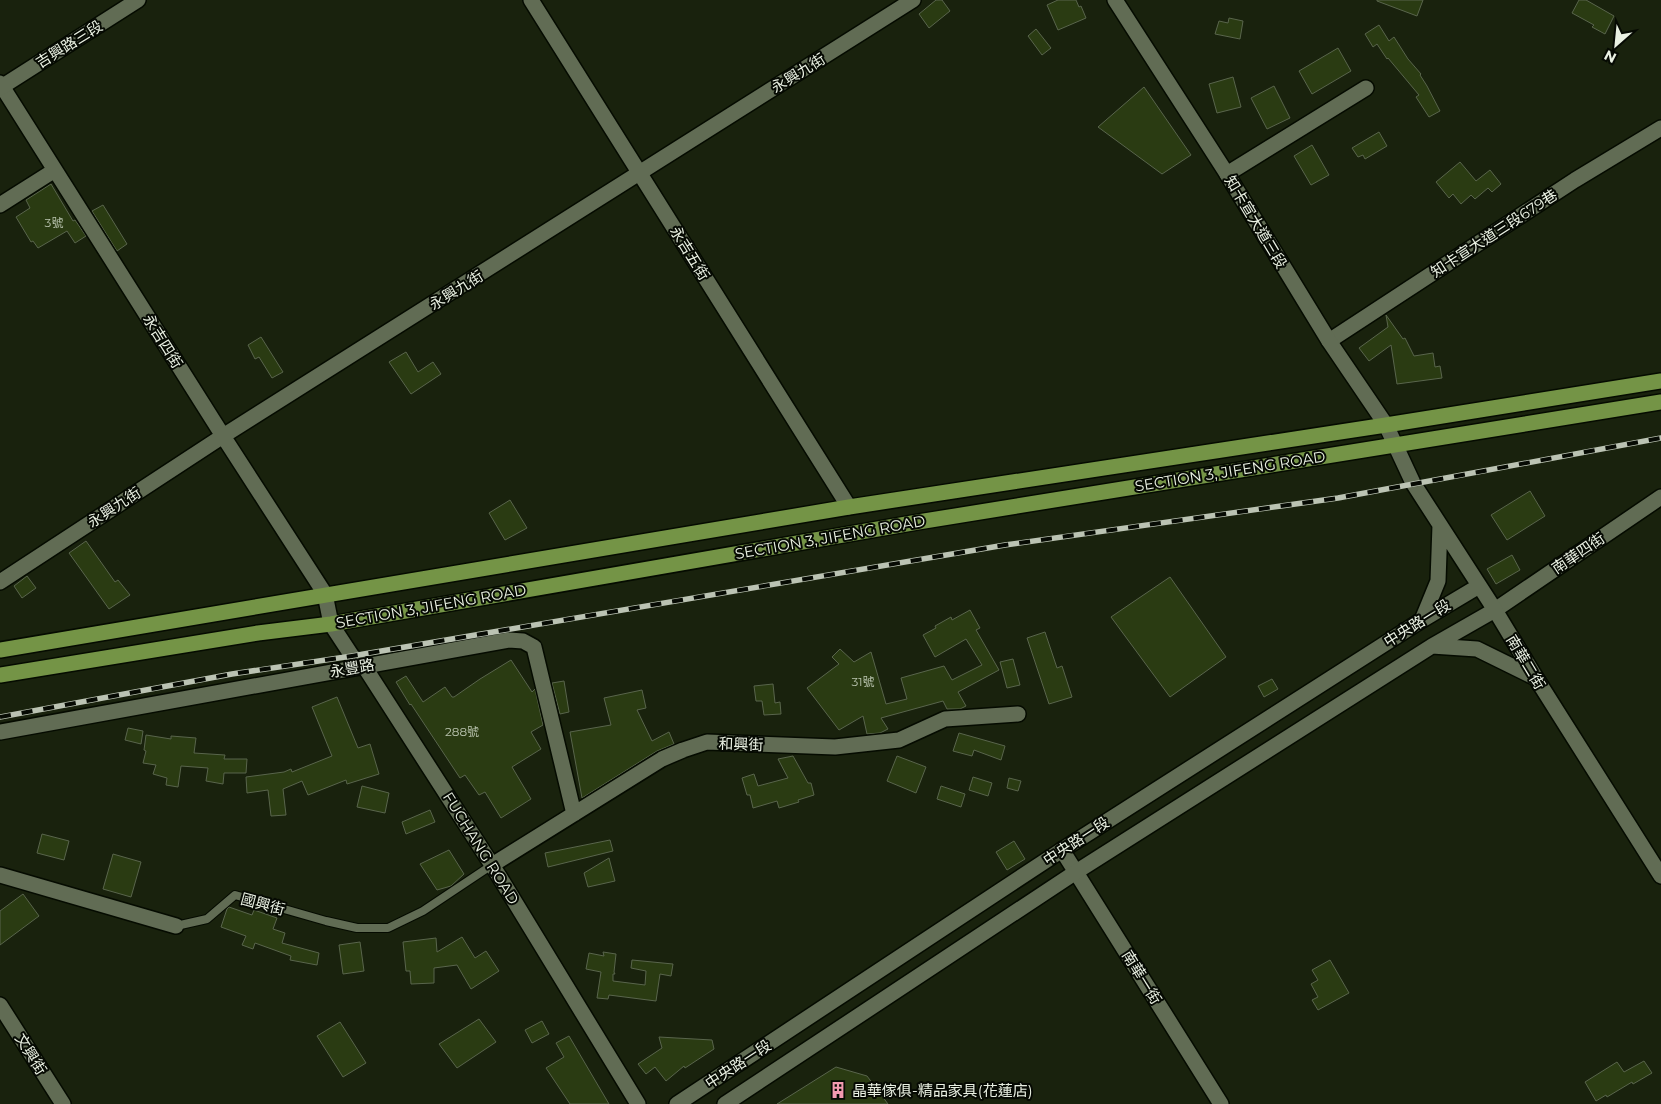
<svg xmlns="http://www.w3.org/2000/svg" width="1661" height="1104" viewBox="0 0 1661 1104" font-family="Montserrat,'Noto Sans TC',sans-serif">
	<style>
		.building { fill: #2a3b12; stroke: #59654c }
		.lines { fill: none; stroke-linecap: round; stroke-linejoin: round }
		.service-casing { stroke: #050b00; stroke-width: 10 }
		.minor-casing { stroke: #050b00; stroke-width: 18 }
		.tertiary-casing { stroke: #050b00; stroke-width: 18 }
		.primary-casing { stroke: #050b00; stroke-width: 18 }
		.service { stroke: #616c54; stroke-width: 8 }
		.minor { stroke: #616c54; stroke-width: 15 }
		.tertiary { stroke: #616c54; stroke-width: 15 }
		.primary { stroke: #749446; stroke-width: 15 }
		.rail-casing { stroke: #bbc3b3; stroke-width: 5.5 }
		.rail { stroke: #060a03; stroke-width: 4; stroke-dasharray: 11; stroke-linecap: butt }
		.labels { text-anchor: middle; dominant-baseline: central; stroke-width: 4; stroke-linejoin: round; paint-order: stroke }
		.number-label { font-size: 12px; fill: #bac4af }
		.street-label { font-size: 15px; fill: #eaf1e3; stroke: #060a03 }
		.poi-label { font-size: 15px; fill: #eaf1e3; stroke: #060a03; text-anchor: start }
	</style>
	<rect width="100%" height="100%" fill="#19220d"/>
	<!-- building -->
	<path class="building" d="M936 0H942L950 11 929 28 919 14Z
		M1058 0H1076L1079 7 1081 6 1086 18 1058 30 1047 5Z
		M1377 0H1423L1417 16 1377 1Z
		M1579 0H1586L1614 16 1605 34 1592 27 1594 25 1572 13Z
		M1229 18 1243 21 1240 39 1215 34 1219 21 1228 23Z
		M1379 25 1389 41 1394 37 1408 59 1421 74 1420 75 1427 86 1440 111 1429 117 1416 97 1419 95 1388 58 1387 59 1377 44 1373 47 1365 34Z
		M1036 29 1051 48 1042 55 1028 36Z
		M1338 48 1351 71 1312 94 1299 71Z
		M1233 77 1241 107 1217 113 1209 84Z
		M1274 86 1290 118 1267 129 1251 98Z
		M1144 87 1191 155 1162 174 1098 127Z
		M1379 132 1387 146 1365 159 1363 155 1358 157 1352 148Z
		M1312 145 1329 175 1311 185 1294 156Z
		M1460 162 1476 181 1490 170 1501 184 1492 192 1488 188 1475 199 1471 195 1461 204 1453 194 1449 198 1436 182Z
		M51 184 73 221 75 220 86 236 75 243 67 231 38 248 33 241 31 242 16 217 30 208 26 200Z
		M103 205 127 244 117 251 92 211Z
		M1386 315 1403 339 1405 338 1414 356 1433 353 1435 367 1440 366 1442 378 1397 384 1391 345 1369 361 1359 348 1388 327Z
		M261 337 283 372 272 378 259 357 255 359 248 345Z
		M406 352 418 372 433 362 441 374 411 394 389 362Z
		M1530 491 1545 516 1507 540 1491 515Z
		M510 500 527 528 505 540 489 513Z
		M86 541 115 582 118 580 130 595 109 609 69 553Z
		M1512 555 1520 570 1496 584 1487 569Z
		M27 576 36 588 22 598 14 586Z
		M1170 577 1226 657 1170 697 1111 617Z
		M970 610 980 628 976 630 999 670 958 692 966 706 960 709H947L943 701 881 718 888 729 880 733 867 734 863 716 839 730 807 688 839 664 832 657 840 649 854 662 871 652 886 704 907 699 901 678 944 666 952 680 982 665 966 639 935 657 923 635 936 628 935 626 951 617 952 620Z
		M1045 632 1057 668 1062 666 1072 697 1049 704 1027 638Z
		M1013 659 1020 685 1007 688 1000 662Z
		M511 660 532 692 535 689 543 725 531 732 541 749 512 767 531 799 501 818 485 792 479 795 465 775 460 778 411 704 410 705 396 682 406 676 423 702 445 687 452 697H454L480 679Z
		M1272 679 1278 689 1264 697 1258 686Z
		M564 681 569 712 560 714 552 683Z
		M773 684 775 703 780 702 781 714 764 715 762 701H756L754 686Z
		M642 690 646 708 637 710 652 741 669 732 674 744 657 751 582 798 570 732 611 725 604 698Z
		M337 697 358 748 370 744 379 774 347 784 346 780 308 795 302 781 283 789 286 815 271 816 268 790 247 793 246 777 284 772 291 769 292 772 332 756 312 707Z
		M128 728 143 731 141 744 125 740Z
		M959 733 1005 746 1001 760 974 750 972 756 953 751Z
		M146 735 171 739V736L196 738 194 753 225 755 224 759H247L246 773H224L223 784 206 781 208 768 181 766 178 787 166 785 167 778 153 774 156 765 143 763 146 751 144 750Z
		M793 756 808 783H811L814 795 798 800 799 802 779 808 777 801 753 808 750 795H747L742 778 754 774 758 786 788 778 778 759Z
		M897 756 926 767 916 793 887 781Z
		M973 777 992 783 988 796 969 790Z
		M1009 778 1021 781 1018 791 1007 788Z
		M362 786 389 793 385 813 357 807Z
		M941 786 965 794 961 807 937 799Z
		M430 810 435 822 406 834 402 822Z
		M42 834 69 841 64 860 37 853Z
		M610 840 613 851 548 867 545 853Z
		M1014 841 1025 859 1007 870 996 852Z
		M449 850 464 874 451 886 437 890 420 864Z
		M113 854 141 862 131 897 103 889Z
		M609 858 615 881 588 887 584 873Z
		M23 894 39 916 0 945V911Z
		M229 907 252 915 254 910 277 918 273 929 285 933 282 943 319 953 317 965 290 960 291 956 255 943 253 949 242 945 246 936 221 927 227 909Z
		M462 937 475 958 486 951 499 971 471 989 457 965 434 968V983L411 984 410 971H406L403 942 436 938 437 952Z
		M360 942 364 971 343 974 339 945Z
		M603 952 616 954 614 972 615 974H613V981L645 985 646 971 631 968 632 960 673 964 671 976 660 974 656 1001 609 995 608 999 597 998 601 972 586 969 589 953 604 956Z
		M1330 960 1349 993 1318 1010 1312 1000 1318 997 1311 984 1318 980 1312 970Z
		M479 1019 496 1042 457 1068 439 1044Z
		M542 1021 549 1034 532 1043 525 1030Z
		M340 1022 366 1063 343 1077 317 1036Z
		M569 1036 609 1104H570L546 1068 564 1057 556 1043Z
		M659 1037 712 1040 714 1049 685 1068 684 1066 666 1081 655 1067 646 1074 638 1064 662 1048Z
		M1644 1061 1652 1073 1633 1084 1632 1082 1607 1097 1606 1095 1596 1101 1585 1082 1617 1062 1624 1072Z
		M836 1067 867 1076 888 1104H777Z"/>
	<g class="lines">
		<!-- service casing -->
		<g class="service-casing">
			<path id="service" d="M176 926 207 919 235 895 326 921 357 928H388L423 911 492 865"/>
		</g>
		<!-- minor casing -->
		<g class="minor-casing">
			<path id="minor" d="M531 0 849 507
				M0 83 223 436 325 594
				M1227 174 1366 88
				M0 205 55 170
				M1329 341 1575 180 1661 128
				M0 582 223 436 913 0
				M1495 610 1661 497
				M0 732 509 640 523 641 534 647 574 814
				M1062 850 1221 1104
				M492 865 662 759 683 750 707 742 835 747 899 740 945 719 1018 714
				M0 875 176 926
				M0 1005 63 1104"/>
		</g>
		<!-- tertiary casing -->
		<g class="tertiary-casing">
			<path id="tertiary" d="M1115 0 1227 174 1329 341 1386 425 1413 483 1495 610 1536 678 1661 876
				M0 88 138 0
				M325 594 331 624 352 656 364 666 499 876 638 1104
				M1422 620 1438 581 1440 525
				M1432 646 1477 649 1536 678
				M677 1104 1062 850 1422 620 1479 586
				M725 1104 1076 872 1432 646 1495 610"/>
		</g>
		<!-- primary casing -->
		<g class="primary-casing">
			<path id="primary" d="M0 650 849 507 1386 425 1661 381
				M0 675 258 633 331 624 918 522 1661 402"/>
		</g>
		<!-- service -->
		<use href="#service" class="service"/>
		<!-- minor -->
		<use href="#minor" class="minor"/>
		<!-- tertiary -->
		<use href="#tertiary" class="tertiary"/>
		<!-- primary -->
		<use href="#primary" class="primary"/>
		<!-- rail casing -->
		<g class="rail-casing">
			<path id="rail" d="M0 717 232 674 352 656 1005 545 1338 498 1661 438"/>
		</g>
		<!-- rail -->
		<use href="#rail" class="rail"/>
	</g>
	<!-- icons -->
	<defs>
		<g id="building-bare" transform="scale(1.35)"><path d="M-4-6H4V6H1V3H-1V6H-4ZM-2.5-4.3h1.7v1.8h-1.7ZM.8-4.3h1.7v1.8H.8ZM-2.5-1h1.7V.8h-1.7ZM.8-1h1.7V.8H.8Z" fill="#f29ab0" stroke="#060a03" stroke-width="2.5" paint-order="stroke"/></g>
	</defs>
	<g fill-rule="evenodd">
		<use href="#building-bare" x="838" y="1090"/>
	</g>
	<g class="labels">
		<!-- number labels -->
		<g class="number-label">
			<text x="54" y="222">3號</text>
			<text x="863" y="681">31號</text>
			<text x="462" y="731">288號</text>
		</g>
		<!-- street labels -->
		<g class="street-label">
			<text transform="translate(69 44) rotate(-32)">吉興路三段</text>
			<text transform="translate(798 73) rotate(-32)">永興九街</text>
			<text transform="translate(1256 222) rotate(59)">知卡宣大道三段</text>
			<text transform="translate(1494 233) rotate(-33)">知卡宣大道三段679巷</text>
			<text transform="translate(690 253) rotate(58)">永吉五街</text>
			<text transform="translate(456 290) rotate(-32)">永興九街</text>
			<text transform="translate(163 341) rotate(58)">永吉四街</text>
			<text transform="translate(1230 471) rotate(-9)">SECTION 3, JIFENG ROAD</text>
			<text transform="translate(114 507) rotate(-33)">永興九街</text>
			<text transform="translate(830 537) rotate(-10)">SECTION 3, JIFENG ROAD</text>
			<text transform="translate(1578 553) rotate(-34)">南華四街</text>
			<text transform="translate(431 606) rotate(-10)">SECTION 3, JIFENG ROAD</text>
			<text transform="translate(1417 623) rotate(-32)">中央路一段</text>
			<text transform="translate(1526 662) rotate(59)">南華二街</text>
			<text transform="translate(352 668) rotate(-10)">永豐路</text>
			<text transform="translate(741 744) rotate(2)">和興街</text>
			<text transform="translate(1076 841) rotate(-33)">中央路一段</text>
			<text transform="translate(481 848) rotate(58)">FUCHANG ROAD</text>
			<text transform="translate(263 904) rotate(15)">國興街</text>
			<text transform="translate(1142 977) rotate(58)">南華一街</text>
			<text transform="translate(31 1054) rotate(58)">文興街</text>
			<text transform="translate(738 1064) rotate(-33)">中央路一段</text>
		</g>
		<!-- poi labels -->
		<g class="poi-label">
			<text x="852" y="1090">晶華傢俱-精品家具(花蓮店)</text>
		</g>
	</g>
	<!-- north arrow -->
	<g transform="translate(1616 45) rotate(207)" stroke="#060a03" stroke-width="4" paint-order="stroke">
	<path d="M0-4L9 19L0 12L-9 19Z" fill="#eaf1e3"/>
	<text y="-8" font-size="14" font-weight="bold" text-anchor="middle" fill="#eaf1e3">N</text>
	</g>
</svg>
